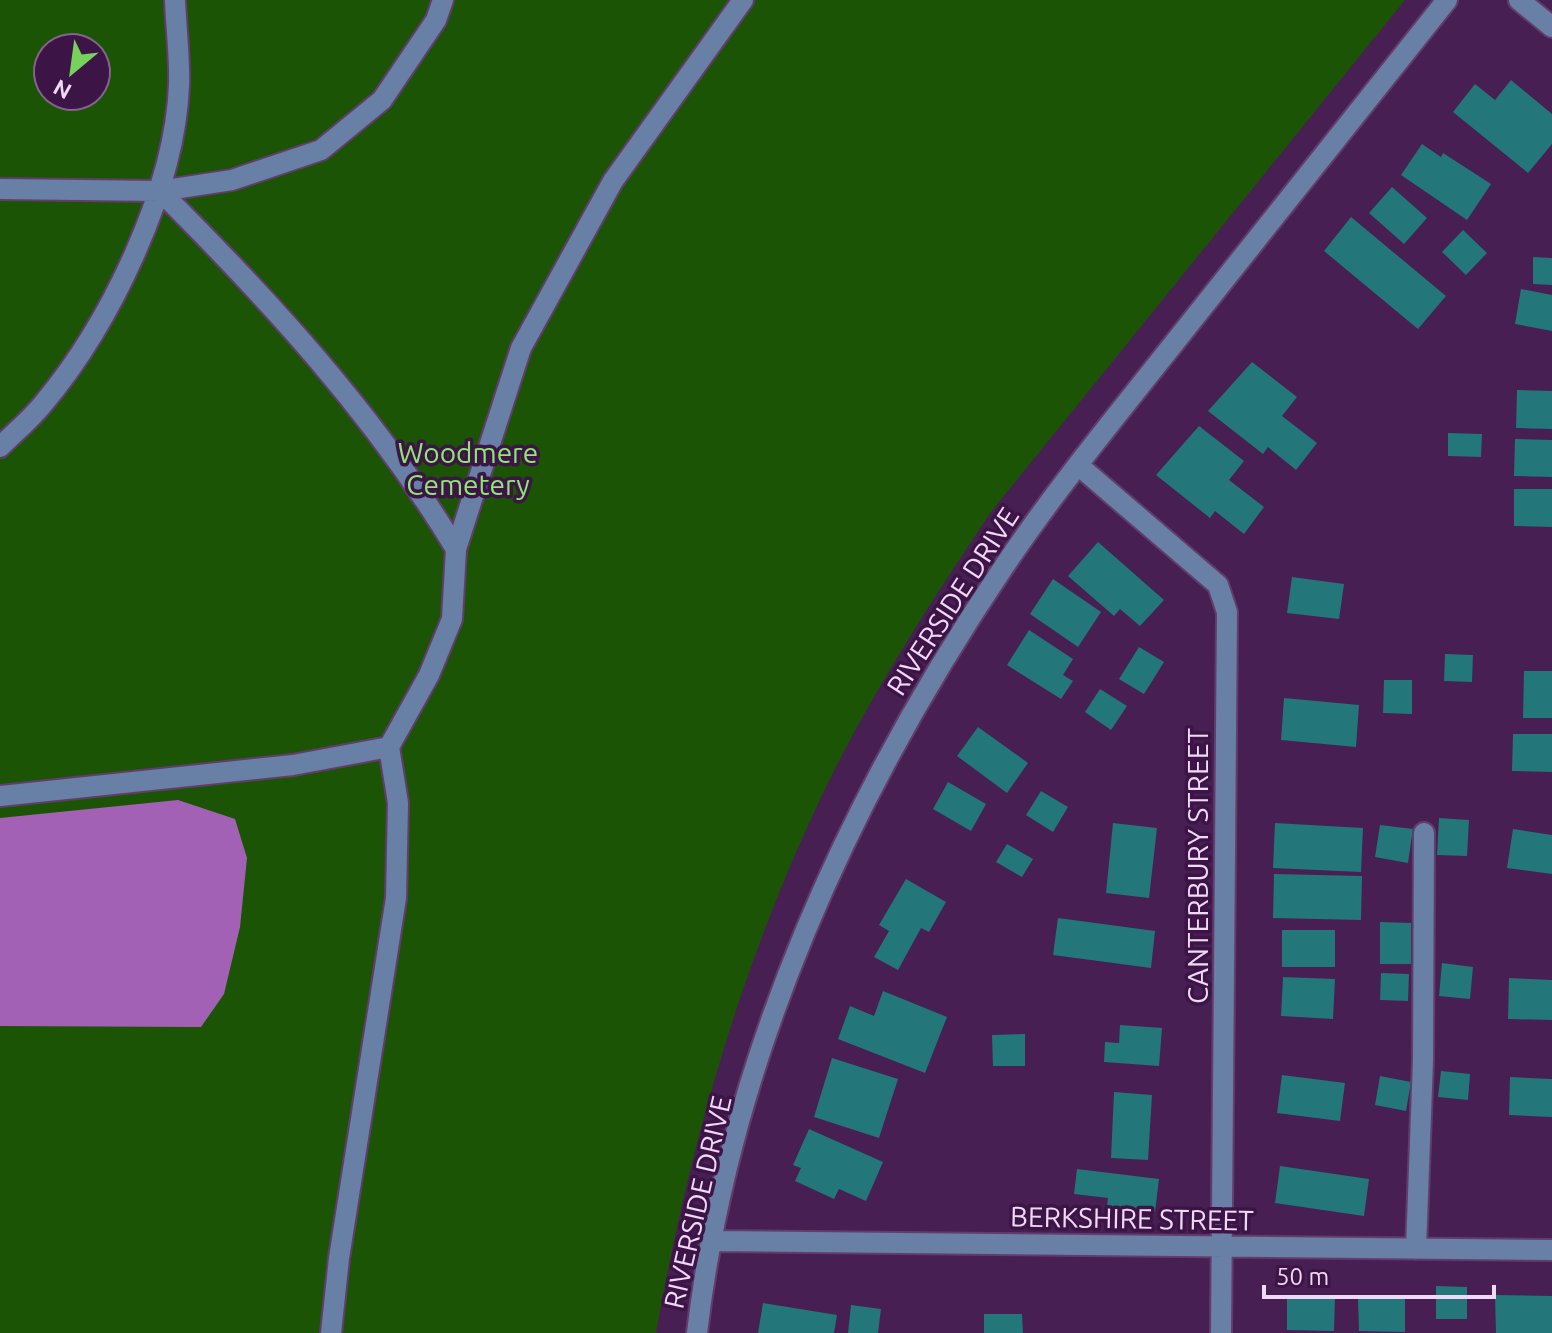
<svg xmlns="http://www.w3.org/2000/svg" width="1552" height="1333" viewBox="0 0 1552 1333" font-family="Ubuntu,sans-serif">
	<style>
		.green { fill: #1c5405; fill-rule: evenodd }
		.water { fill: #a361b5 }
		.building { fill: #237679 }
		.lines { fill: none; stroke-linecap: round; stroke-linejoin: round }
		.minor-casing { stroke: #623d6c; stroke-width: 24 }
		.minor { stroke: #6880a5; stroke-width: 20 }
		.labels { text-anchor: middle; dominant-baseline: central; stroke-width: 7; stroke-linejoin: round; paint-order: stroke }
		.park-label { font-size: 28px; fill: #8ee675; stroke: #3c1546 }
		.street-label { font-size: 28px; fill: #f0d8f7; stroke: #3c1546 }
	</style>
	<rect width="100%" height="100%" fill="#471f52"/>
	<!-- green -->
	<path class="green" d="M0 0H1405L991 512C936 594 882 677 837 765 747 944 691 1136 656 1333H0ZM48 48H96V96H48Z"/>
	<!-- water -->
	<path class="water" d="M178 800 235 819 247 858 240 927 224 994 201 1027 0 1026V818Z"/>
	<!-- building -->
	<path class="building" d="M1511 80 1552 114V144L1528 173 1453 112 1475 84 1495 100Z
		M1422 144 1441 157 1443 153 1491 184 1467 220 1401 175Z
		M1392 187 1427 218 1404 244 1369 213Z
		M1351 217 1446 296 1418 329 1324 251Z
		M1463 230 1487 253 1466 275 1442 252Z
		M1533 257 1552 258V285L1533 284Z
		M1521 289 1552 295V331L1515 324Z
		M1252 362 1297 397 1282 416 1317 443 1296 470 1268 447 1263 454 1208 411Z
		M1517 390 1552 391V429L1516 428Z
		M1199 426 1244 461 1229 480 1264 507 1244 534 1215 511 1210 518 1156 475Z
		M1448 433 1482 434 1481 457 1448 456Z
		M1515 439 1552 440V477L1514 476Z
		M1514 489H1552V527L1514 526Z
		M1098 542 1164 600 1140 626 1120 609 1114 616 1068 576Z
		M1292 577 1344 584 1339 619 1287 613Z
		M1053 579 1101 612 1078 647 1030 614Z
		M1029 630 1073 659 1063 675 1073 681 1061 699 1007 665Z
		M1139 647 1164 662 1144 694 1119 679Z
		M1445 654 1473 655 1472 682 1444 681Z
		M1524 671H1552V718H1523Z
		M1384 680H1412V714L1383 713Z
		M1100 689 1127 706 1111 730 1085 712Z
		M1284 698 1359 705 1356 747 1281 740Z
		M978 727 1028 763 1007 793 957 756Z
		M1513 734H1552V772L1512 771Z
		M948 782 986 804 971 831 933 809Z
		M1041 791 1068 807 1053 832 1026 815Z
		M1439 818 1469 820 1467 856 1437 855Z
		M1113 823 1157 828 1149 898 1106 893Z
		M1275 823 1363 828 1361 872 1273 868Z
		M1380 825 1413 829 1408 863 1375 857Z
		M1513 829 1552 835V874L1507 868Z
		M1007 844 1033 859 1022 877 996 862Z
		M1274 874 1362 876 1361 920 1273 918Z
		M906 879 946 902 929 932 921 928 898 970 874 957 889 931 879 925Z
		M1058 918 1155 931 1151 968 1053 955Z
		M1380 922 1411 923V964H1380Z
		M1282 930H1335V967H1282Z
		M1442 963 1473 967 1470 999 1439 996Z
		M1381 973 1409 974 1408 1001 1380 1000Z
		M1283 977 1335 979 1333 1019 1281 1016Z
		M1509 978 1552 980V1020L1508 1019Z
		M883 991 947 1017 925 1073 838 1039 850 1006 874 1016Z
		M1120 1025 1162 1028 1159 1066 1104 1062 1105 1042 1119 1043Z
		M1025 1034V1066H993L992 1035Z
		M832 1058 898 1079 879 1138 814 1117Z
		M1441 1071 1470 1074 1468 1100 1438 1097Z
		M1282 1075 1345 1083 1340 1121 1277 1113Z
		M1380 1076 1411 1082 1406 1111 1375 1105Z
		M1510 1077 1552 1079V1117L1509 1115Z
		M1114 1092 1152 1095 1148 1160 1111 1158Z
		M809 1129 883 1162 866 1201 839 1189 834 1199 795 1181 801 1168 793 1165Z
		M1280 1166 1369 1179 1364 1216 1275 1203Z
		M1077 1169 1159 1179 1155 1212 1107 1206 1108 1198 1074 1194Z
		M1436 1286 1467 1287V1319H1436Z
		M1287 1295 1335 1296 1334 1331 1287 1330Z
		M1495 1295 1552 1296V1333H1496Z
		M1358 1299H1405V1332L1359 1331Z
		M763 1303 837 1315 834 1333H758Z
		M851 1305 881 1309 878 1333H848Z
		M984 1314H1022L1023 1333H984Z"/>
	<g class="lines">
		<!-- minor casing -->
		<g class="minor-casing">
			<path id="minor" d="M1519 0 1552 27
				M0 189 160 191 232 180 321 150 382 100 436 20 443 0
				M160 191C271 302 374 414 456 549
				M0 447C14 433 30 420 43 404 110 324 175 190 179 85 180 57 176 28 175 0
				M1078 465 1218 585 1227 612 1221 1333
				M0 796 293 765 389 747
				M712 1241 1552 1250
				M1416 1249 1423 1060 1424 833
				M331 1333 339 1258 396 898 398 803 389 747 429 675 452 619 456 549 521 348 613 181 743 0
				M697 1333C729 1058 851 793 1005 565 1057 488 1117 415 1175 342 1266 228 1356 114 1447 0"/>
		</g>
		<!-- minor -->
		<use href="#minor" class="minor"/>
	</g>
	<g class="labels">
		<!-- park labels -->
		<g class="park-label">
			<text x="468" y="452">Woodmere<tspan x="468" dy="32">Cemetery</tspan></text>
		</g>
		<!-- street labels -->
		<g class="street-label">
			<text transform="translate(952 601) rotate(-57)">RIVERSIDE DRIVE</text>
			<text transform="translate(1197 866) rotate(-90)">CANTERBURY STREET</text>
			<text transform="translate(697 1202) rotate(-77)">RIVERSIDE DRIVE</text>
			<text transform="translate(1132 1218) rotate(1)">BERKSHIRE STREET</text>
		</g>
	</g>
	<!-- north arrow -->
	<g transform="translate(72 72) rotate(209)"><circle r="38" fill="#3c1546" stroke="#84638d" stroke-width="2"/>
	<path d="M0-6L14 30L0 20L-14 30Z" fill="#76d25a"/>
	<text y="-12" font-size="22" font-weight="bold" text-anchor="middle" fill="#f0d8f7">N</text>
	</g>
	<!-- scale -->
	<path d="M1264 1285v12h230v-12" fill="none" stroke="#f0d8f7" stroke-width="4"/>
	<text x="1276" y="1285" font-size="24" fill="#f0d8f7" stroke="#3c1546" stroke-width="6" paint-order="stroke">50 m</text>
</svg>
